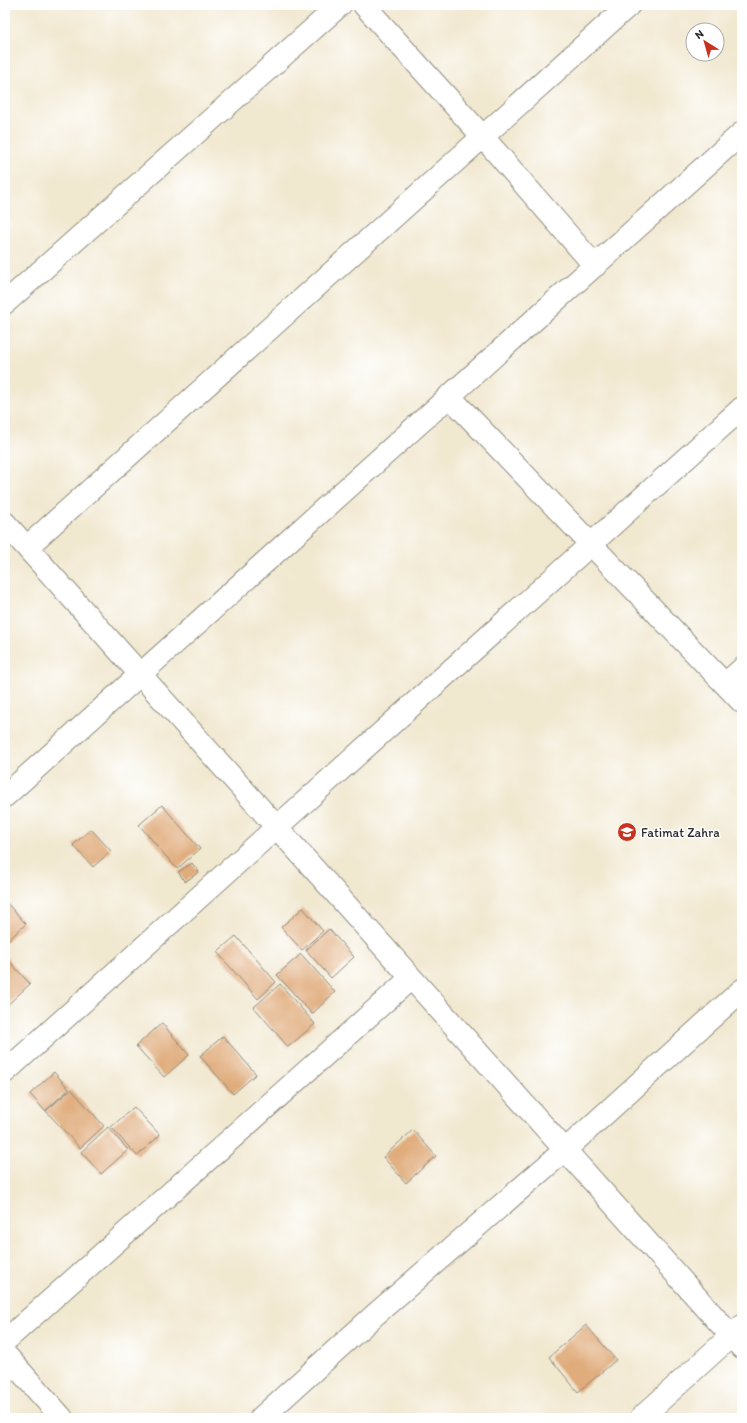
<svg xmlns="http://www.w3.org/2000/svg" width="747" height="1423" viewBox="0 0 747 1423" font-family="Itim,sans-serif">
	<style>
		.building { fill: #e0ac7c }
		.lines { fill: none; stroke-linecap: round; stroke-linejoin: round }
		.minor-casing { stroke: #8e8a7e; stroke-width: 24 }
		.minor { stroke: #fff; stroke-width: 22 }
		.labels { text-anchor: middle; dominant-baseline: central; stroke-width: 3; stroke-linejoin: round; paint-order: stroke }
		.poi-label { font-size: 13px; fill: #2b2b2b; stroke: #fff; text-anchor: start }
	</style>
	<rect width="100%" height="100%" fill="#fff"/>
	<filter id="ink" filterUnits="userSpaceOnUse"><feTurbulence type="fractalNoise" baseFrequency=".025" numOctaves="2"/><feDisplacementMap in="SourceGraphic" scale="8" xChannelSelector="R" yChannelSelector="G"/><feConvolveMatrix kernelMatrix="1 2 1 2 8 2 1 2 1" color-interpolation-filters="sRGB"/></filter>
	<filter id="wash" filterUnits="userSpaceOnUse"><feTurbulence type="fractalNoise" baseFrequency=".012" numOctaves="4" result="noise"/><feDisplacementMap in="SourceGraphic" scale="16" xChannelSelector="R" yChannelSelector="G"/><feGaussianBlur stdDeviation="0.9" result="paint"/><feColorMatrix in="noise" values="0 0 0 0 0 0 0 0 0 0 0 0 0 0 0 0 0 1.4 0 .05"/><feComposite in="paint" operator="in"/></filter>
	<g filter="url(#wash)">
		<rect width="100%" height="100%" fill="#f1e8d0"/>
		<g id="blocks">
			<!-- building -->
			<path class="building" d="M162 805 200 849 177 869 139 825Z
				M91 829 111 851 93 867 73 845Z
				M192 863 199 872 185 882 178 872Z
				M5 901 26 924 5 943Z
				M303 908 323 931 302 950 281 927Z
				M329 929 354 957 331 978 306 950Z
				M236 936 276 982 258 999 217 952Z
				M301 954 335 992 312 1014 277 975Z
				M5 956 30 984 5 1007Z
				M280 984 315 1024 288 1047 254 1007Z
				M162 1023 189 1055 164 1077 136 1046Z
				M223 1036 256 1074 233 1094 200 1056Z
				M54 1072 69 1089 45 1111 30 1094Z
				M71 1089 104 1126 80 1148 46 1111Z
				M134 1107 160 1135 137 1156 111 1127Z
				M108 1127 128 1150 101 1174 81 1152Z
				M413 1130 436 1156 406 1183 383 1157Z
				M586 1325 616 1360 578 1392 549 1357Z"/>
		</g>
	</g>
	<g filter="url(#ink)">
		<use href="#blocks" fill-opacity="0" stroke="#8e8a7e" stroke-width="1"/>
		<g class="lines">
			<!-- minor casing -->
			<g class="minor-casing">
				<path id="minor" d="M364 5 483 137 595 266
					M5 303 340 5
					M449 396 742 702
					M5 523 742 1348
					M27 547 629 5
					M725 684 742 669
					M5 796 742 133
					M5 1072 742 408
					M5 1341 411 978
					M5 1354 62 1418
					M261 1418 377 1313 565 1150 742 990
					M641 1418 742 1326"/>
			</g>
			<!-- minor -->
			<use href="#minor" class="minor"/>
		</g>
	</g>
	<!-- icons -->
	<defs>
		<g id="school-disc" transform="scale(1)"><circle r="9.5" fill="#c8321e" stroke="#fff"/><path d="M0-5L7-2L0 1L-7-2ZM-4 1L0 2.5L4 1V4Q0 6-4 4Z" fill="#fff"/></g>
	</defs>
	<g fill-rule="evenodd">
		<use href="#school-disc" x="627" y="832"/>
	</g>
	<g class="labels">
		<!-- poi labels -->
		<g class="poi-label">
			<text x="641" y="832">Fatimat Zahra</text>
		</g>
	</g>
	<!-- margin -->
	<rect width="747" height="1423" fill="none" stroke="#fff" stroke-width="20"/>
	<!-- north arrow -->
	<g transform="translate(705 42) rotate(323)"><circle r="19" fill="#ffffff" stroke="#aaaaaa"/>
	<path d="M0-3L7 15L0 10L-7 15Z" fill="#c8321e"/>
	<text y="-6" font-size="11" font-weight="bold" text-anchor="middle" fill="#2b2b2b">N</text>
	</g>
</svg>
